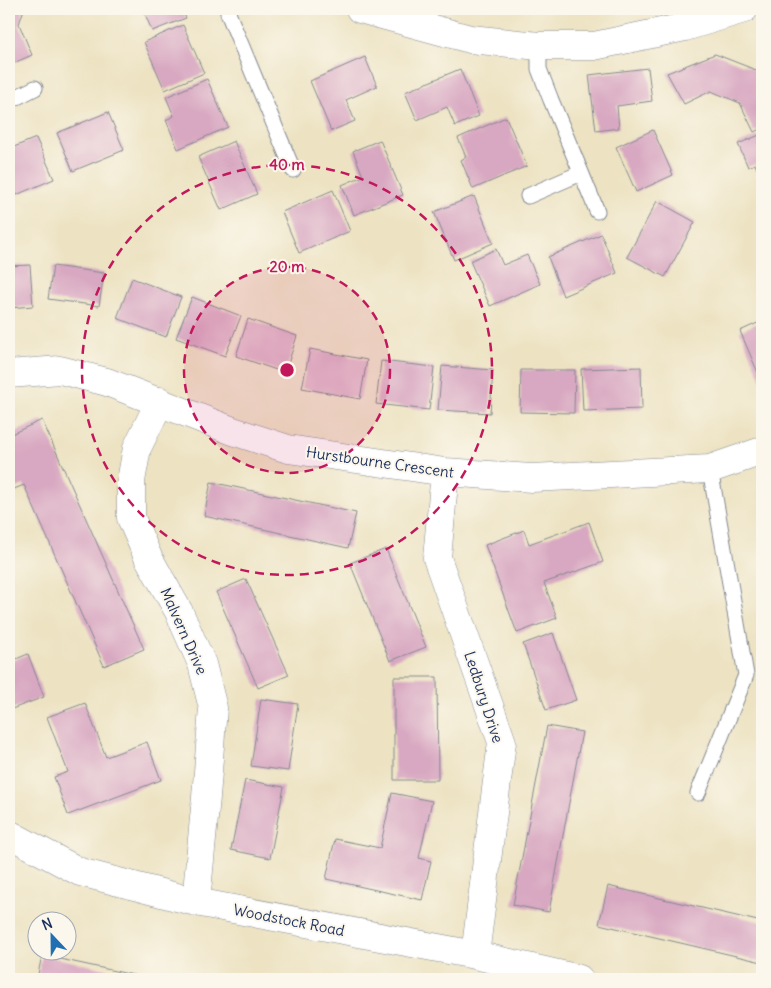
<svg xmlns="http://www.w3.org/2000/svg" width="771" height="988" viewBox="0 0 771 988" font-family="Delius,sans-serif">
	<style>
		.building { fill: #d8a7c1 }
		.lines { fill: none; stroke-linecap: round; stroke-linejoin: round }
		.lane-casing { stroke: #848990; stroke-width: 17 }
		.street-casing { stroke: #848990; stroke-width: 29 }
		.lane { stroke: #fff; stroke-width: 15 }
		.street { stroke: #fff; stroke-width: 28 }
		.ring { fill: none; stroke: #c2185b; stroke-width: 2.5; stroke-dasharray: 9 6 }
		.labels { text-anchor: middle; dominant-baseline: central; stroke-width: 4; stroke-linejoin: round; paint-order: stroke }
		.street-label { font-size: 15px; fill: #1b2f5e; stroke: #fbf7ec }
		.centre { fill: #c2185b; stroke: #fbf7ec; stroke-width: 2.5 }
		.ring-label { font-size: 15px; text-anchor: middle; font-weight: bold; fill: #c2185b; stroke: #fbf7ec; stroke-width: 4; stroke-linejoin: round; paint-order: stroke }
	</style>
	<rect width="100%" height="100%" fill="#fbf7ec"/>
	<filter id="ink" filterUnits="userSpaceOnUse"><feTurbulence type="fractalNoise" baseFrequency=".02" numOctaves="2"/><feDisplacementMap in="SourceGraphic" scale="10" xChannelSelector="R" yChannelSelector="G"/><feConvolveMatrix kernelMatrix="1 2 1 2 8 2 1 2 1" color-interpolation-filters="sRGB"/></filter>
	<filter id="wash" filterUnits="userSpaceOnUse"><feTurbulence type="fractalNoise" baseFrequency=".0096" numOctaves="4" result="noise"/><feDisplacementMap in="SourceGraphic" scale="20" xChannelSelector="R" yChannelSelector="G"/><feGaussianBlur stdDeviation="1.12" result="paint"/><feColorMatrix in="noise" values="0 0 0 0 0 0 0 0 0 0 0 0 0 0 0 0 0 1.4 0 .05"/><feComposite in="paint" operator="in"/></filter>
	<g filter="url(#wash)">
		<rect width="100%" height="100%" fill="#ede3c3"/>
		<g id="blocks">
			<!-- building -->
			<path class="building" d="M9 9H24L19 24 32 55 9 65Z
				M143 9H182L186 18 152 31Z
				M183 25 204 73 165 90 144 42Z
				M715 54 761 72 762 128 754 132 740 103 711 91 684 104 667 73Z
				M365 57 377 86 346 100 355 121 331 131 310 81Z
				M648 68 652 101 617 106 619 128 596 131 589 75Z
				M460 69 479 116 455 126 447 107 417 120 405 92Z
				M207 79 228 127 178 149 166 120 174 116 166 97Z
				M108 112 124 150 73 171 57 133Z
				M506 117 527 166 473 189 461 160 466 157 458 138Z
				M653 130 673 175 636 192 616 147Z
				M762 134V181L755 164 748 167 738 144Z
				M36 138 54 179 9 198V149Z
				M380 140 403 195 354 215 342 185 363 176 353 151Z
				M234 141 257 194 221 210 198 157Z
				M333 190 350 231 299 253 282 212Z
				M474 196 493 243 454 260 434 212Z
				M657 201 695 222 665 277 627 257Z
				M601 234 617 273 563 296 548 257Z
				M496 249 503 265 527 255 540 284 490 306 470 261Z
				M30 265 33 306 9 308V266Z
				M53 266 104 273 99 306 48 299Z
				M132 278 181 297 166 337 117 318Z
				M192 297 241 316 225 356 176 338Z
				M248 319 297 336 285 373 236 356Z
				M762 321V382L740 331Z
				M310 349 367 360 360 399 302 388Z
				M381 361 434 367 429 410 376 404Z
				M442 366 493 370 490 413 438 410Z
				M641 367 642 409 583 411 581 369Z
				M521 370H575L574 413 520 412Z
				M42 420 144 649 104 666 24 485 9 491V443H10L9 435Z
				M211 482 356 513 348 548 204 516Z
				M589 522 603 562 544 583 557 618 517 633 485 545 524 530 529 544Z
				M386 549 426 647 390 661 350 563Z
				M246 579 289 675 258 688 216 592Z
				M553 633 576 700 546 710 523 644Z
				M28 654 44 697 9 710V662Z
				M394 677H437L438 780H394Z
				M261 699 298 704 288 771 251 766Z
				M85 703 106 757 147 742 161 780 68 815 54 777 68 772 47 717Z
				M547 726 582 732 549 912 513 905Z
				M245 780 284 787 270 858 231 850Z
				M392 793 432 801 419 858 431 861 422 900 326 879 335 839 380 848Z
				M608 886 762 922V962L599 924Z
				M42 955 147 978V979H37Z"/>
		</g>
	</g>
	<g filter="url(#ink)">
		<use href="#blocks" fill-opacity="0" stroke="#848990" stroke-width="1"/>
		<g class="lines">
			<!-- lane casing -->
			<g class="lane-casing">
				<path id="lane" d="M229 9 228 13 293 170
					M539 46V69L551 100 597 211
					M9 101 35 88
					M528 196 581 173
					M698 793 746 675 710 469"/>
			</g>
			<!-- street casing -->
			<g class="street-casing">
				<path id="street" d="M360 9 470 39 539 46H594L685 27 744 9
					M9 374 60 370 107 382 233 431 288 449 445 472 532 478 710 469 762 451
					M160 401 137 448 131 481V518L148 557 179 612 202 664 213 708 206 797 196 902
					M445 472 437 558 502 742 475 955
					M9 834 80 872 196 902 475 955 579 979"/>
			</g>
			<!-- lane -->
			<use href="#lane" class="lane"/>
			<!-- street -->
			<use href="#street" class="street"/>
		</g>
	</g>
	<!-- distance rings -->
	<circle cx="287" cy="370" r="103" fill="#c2185b" fill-opacity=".12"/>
	<g class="ring">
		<circle cx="287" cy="370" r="103"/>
		<circle cx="287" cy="370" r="205"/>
	</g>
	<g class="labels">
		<!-- street labels -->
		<g class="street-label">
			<text transform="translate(380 462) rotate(8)">Hurstbourne Crescent</text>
			<text transform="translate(184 631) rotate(66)">Malvern Drive</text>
			<text transform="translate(484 697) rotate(72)">Ledbury Drive</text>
			<text transform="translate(289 920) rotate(11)">Woodstock Road</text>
		</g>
	</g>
	<circle cx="287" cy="370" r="8" class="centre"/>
	<g class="ring-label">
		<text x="287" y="170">40 m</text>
		<text x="287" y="272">20 m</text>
	</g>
	<!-- margin -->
	<rect width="771" height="988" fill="none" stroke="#fbf7ec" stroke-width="30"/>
	<!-- north arrow -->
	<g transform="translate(52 936) rotate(338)"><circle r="24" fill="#fbf7ec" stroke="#a1a7b3"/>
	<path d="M0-4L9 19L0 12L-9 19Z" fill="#1f6fb2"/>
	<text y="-8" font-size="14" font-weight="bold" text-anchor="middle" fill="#1b2f5e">N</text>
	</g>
</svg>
